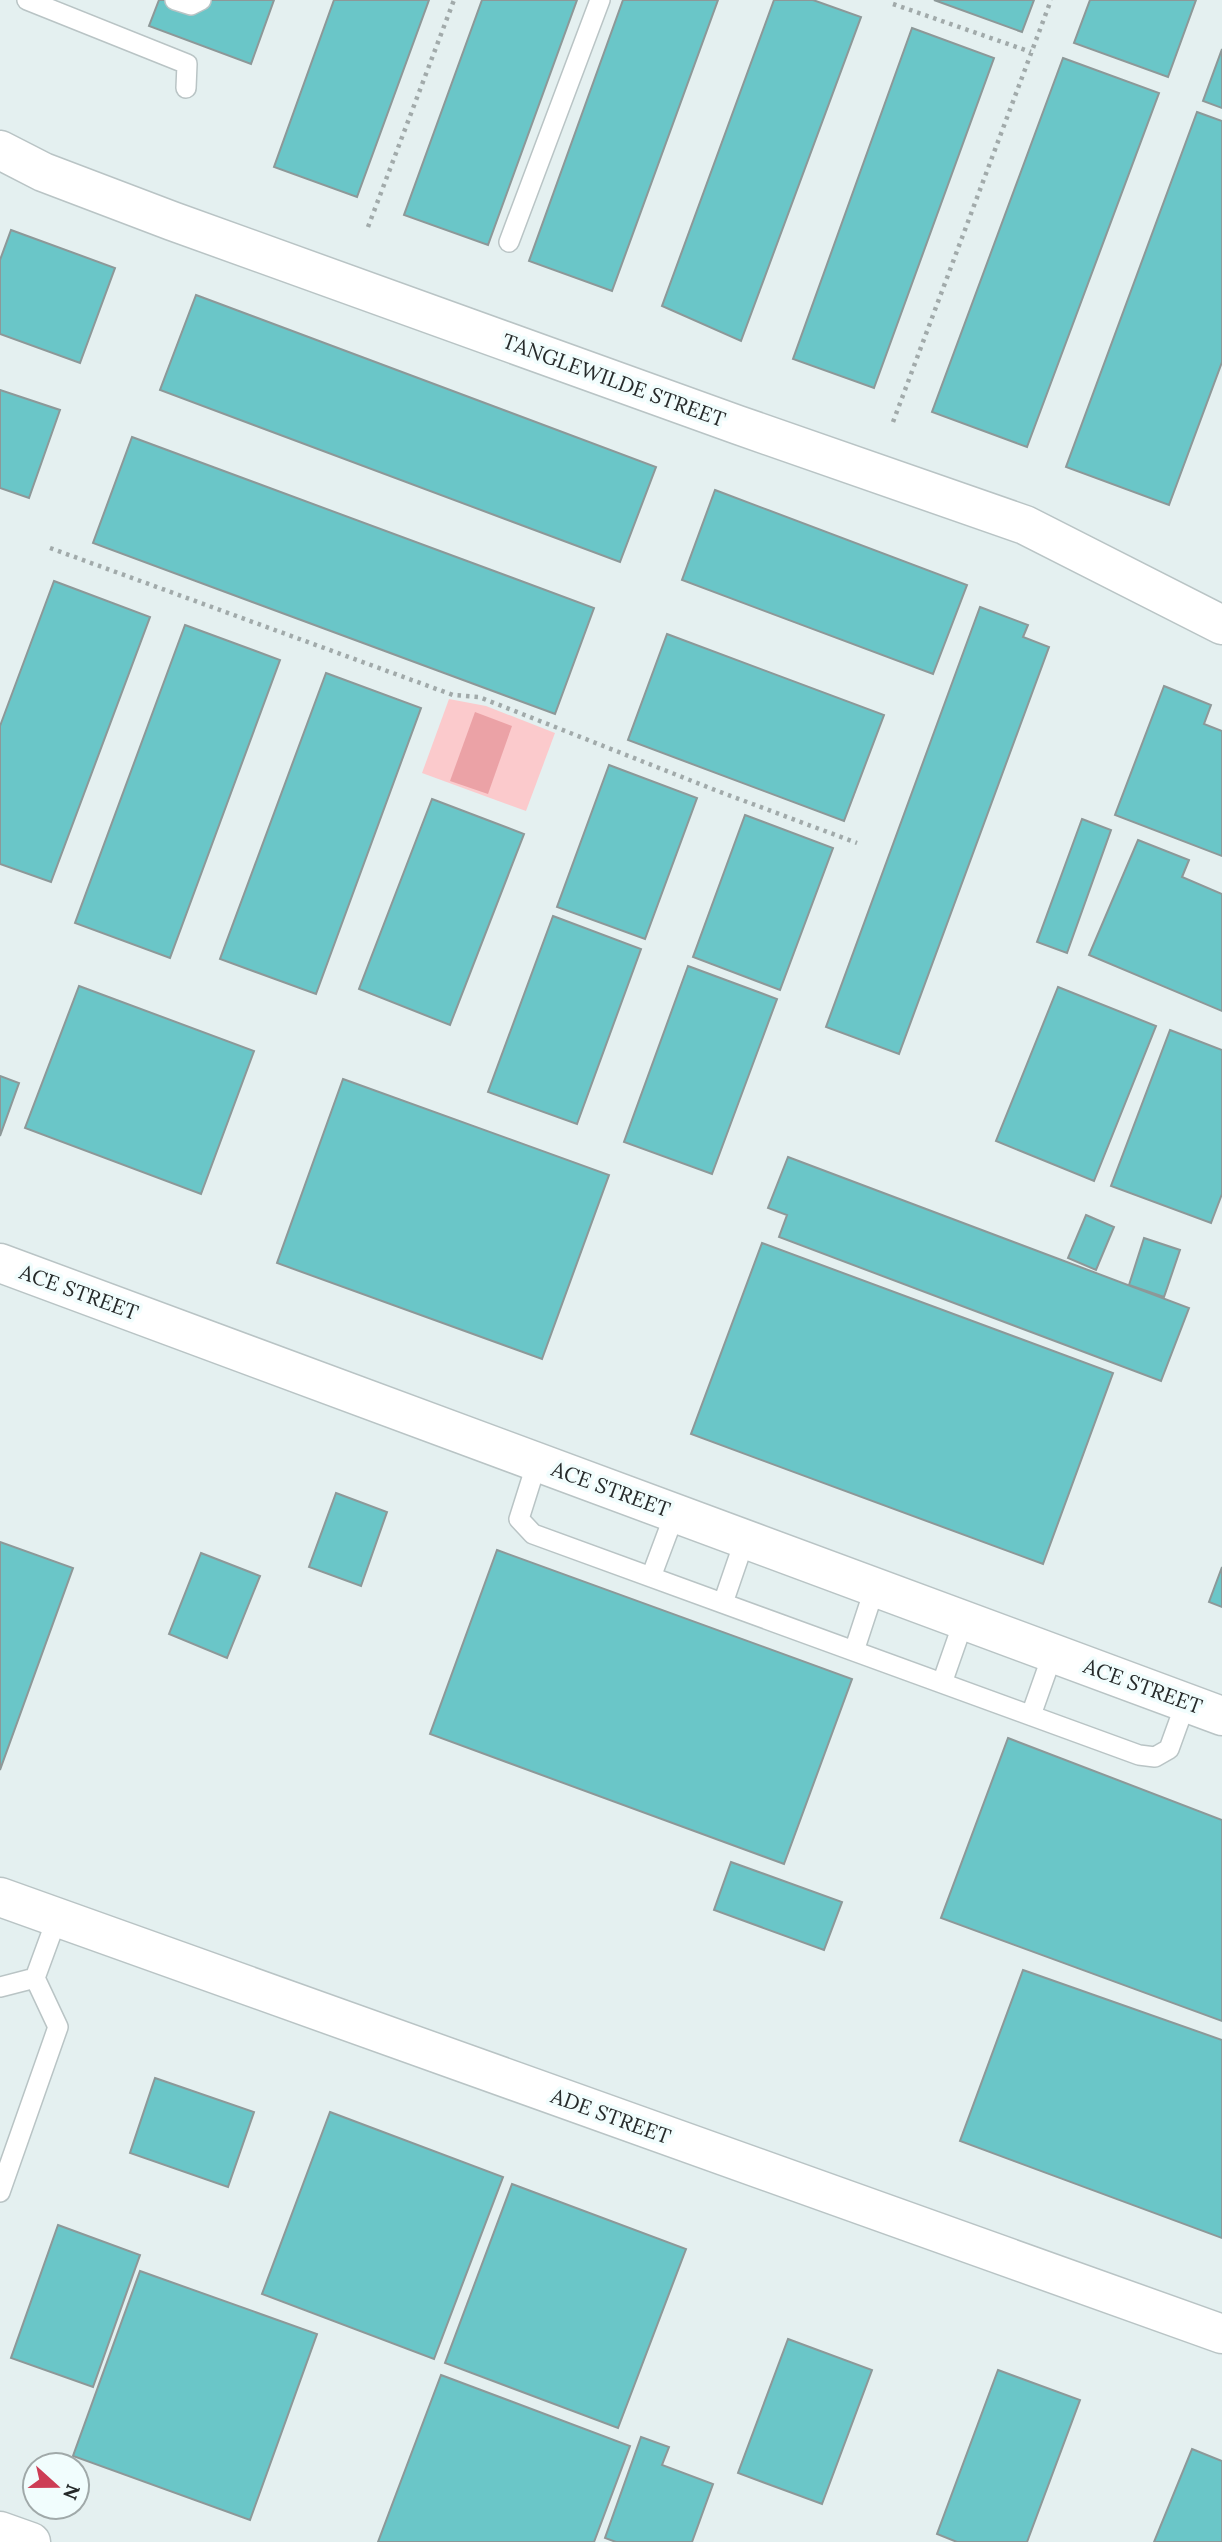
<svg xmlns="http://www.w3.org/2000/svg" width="1222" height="2542" viewBox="0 0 1222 2542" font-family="Lora,serif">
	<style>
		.green { fill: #fbcacc }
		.water { fill: #eba2a6 }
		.building { fill: #6ac6c8; stroke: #8d9898; stroke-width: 2 }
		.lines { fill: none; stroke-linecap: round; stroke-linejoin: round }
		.lane-casing { stroke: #b9c4c5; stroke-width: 22 }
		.street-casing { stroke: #b9c4c5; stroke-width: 41 }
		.secondary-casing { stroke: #b9c4c5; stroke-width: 41 }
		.path { stroke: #a1aaaa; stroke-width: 4.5; stroke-dasharray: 3.5 5; stroke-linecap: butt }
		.lane { stroke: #fff; stroke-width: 19 }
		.street { stroke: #fff; stroke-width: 38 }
		.secondary { stroke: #fff; stroke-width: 38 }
		.labels { text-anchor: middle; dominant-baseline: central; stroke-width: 7; stroke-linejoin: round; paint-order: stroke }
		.street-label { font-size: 21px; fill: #262a2a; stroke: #f1fdfd }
	</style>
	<rect width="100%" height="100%" fill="#e4f0f0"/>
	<!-- green -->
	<path class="green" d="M449 699 486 706 555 733 526 811 422 773Z"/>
	<!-- water -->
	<path class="water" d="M475 712 512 726 488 794 450 781Z"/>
	<!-- building -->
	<path class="building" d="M159 0H274L251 64 149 26Z
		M334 0H429L357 197 274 167Z
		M482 0H577L488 245 404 215Z
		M623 0H718L612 291 529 261Z
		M774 0H813L861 17 741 341 662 306Z
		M934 0H1034L1022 32Z
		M1090 0H1196L1168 77 1074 43Z
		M912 28 994 58 874 388 793 359Z
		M1222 49V108L1203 101Z
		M1063 58 1159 93 1027 447 932 412Z
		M1197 112 1222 121V362L1169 505 1066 467Z
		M11 230 115 268 80 363 0 334V260Z
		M196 295 656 467 620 562 160 390Z
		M0 390 60 410 29 498 0 488Z
		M132 437 594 608 555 714 93 543Z
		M715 490 967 585 933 674 682 580Z
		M54 581 150 617 51 882 0 864V726Z
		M980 607 1028 625 1023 637 1049 647 899 1054 826 1027Z
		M185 625 280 660 170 958 75 923Z
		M667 634 884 715 844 821 628 740Z
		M326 673 421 708 316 994 220 959Z
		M1164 686 1211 705 1204 724 1222 731V856L1115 815Z
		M609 765 697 798 645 939 557 907Z
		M432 799 524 834 450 1025 359 989Z
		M745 815 833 848 780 990 693 957Z
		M1082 819 1111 830 1067 953 1037 942Z
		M1138 840 1189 860 1182 877 1222 894V1011L1089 955Z
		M553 916 641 949 577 1124 488 1092Z
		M688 966 777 999 712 1174 624 1142Z
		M79 986 254 1051 201 1194 25 1128Z
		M1058 987 1156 1026 1094 1181 996 1141Z
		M1170 1030 1222 1050V1194L1211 1223 1111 1186Z
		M0 1076 19 1083 0 1136Z
		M343 1079 609 1175 542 1359 277 1263Z
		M788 1157 1189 1308 1161 1381 779 1237 787 1215 768 1208Z
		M1086 1215 1114 1227 1096 1270 1068 1258Z
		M1144 1238 1180 1250 1164 1297 1129 1285Z
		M762 1243 1113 1373 1043 1564 691 1434Z
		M336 1493 387 1512 361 1586 309 1567Z
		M0 1542 73 1568 0 1770Z
		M497 1550 852 1679 784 1864 430 1734Z
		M201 1553 260 1576 227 1658 169 1634Z
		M1222 1567V1607L1209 1602Z
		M1008 1738 1222 1820V2021L941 1918Z
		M731 1862 842 1902 824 1950 714 1910Z
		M1023 1970 1222 2040V2238L960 2141Z
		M155 2078 254 2112 228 2187 130 2153Z
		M330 2112 503 2177 434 2359 262 2294Z
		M512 2184 686 2249 618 2428 445 2363Z
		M58 2225 140 2255 93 2387 11 2358Z
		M140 2271 317 2334 250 2520 73 2456Z
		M788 2339 872 2370 822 2504 738 2473Z
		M998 2370 1080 2400 1027 2542H957L937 2534Z
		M441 2375 630 2446 594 2542H378Z
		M641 2437 669 2447 662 2465 713 2484 692 2542H616L605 2538Z
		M1192 2449 1222 2461V2542H1154Z"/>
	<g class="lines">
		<!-- lane casing -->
		<g class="lane-casing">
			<path id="lane" d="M27 0 187 64 186 88
				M175 0 191 5 201 0
				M509 242 600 0
				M537 1462 519 1519 533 1534 1139 1755 1155 1757 1169 1749 1186 1702
				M651 1577 675 1513
				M723 1603 745 1539
				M854 1651 875 1587
				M942 1683 964 1620
				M1031 1715 1053 1653
				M35 1978 57 1918
				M0 1987 35 1978 58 2027 0 2192"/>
		</g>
		<!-- street casing -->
		<g class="street-casing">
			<path id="street" d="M0 1263 1222 1716
				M0 1897 1222 2334
				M0 2531 31 2542"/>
		</g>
		<!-- secondary casing -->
		<g class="secondary-casing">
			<path id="secondary" d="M0 150 43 172 172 221 738 425 1025 525 1222 625"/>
		</g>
		<!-- path -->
		<path class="path" d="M893 4 1031 52
			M368 227 454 0
			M893 422 1051 0
			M50 548 453 695 479 697 715 790 857 843"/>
		<!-- lane -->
		<use href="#lane" class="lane"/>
		<!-- street -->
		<use href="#street" class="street"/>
		<!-- secondary -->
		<use href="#secondary" class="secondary"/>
	</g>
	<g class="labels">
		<!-- street labels -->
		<g class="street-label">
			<text transform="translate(614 380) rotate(20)">TANGLEWILDE STREET</text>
			<text transform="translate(79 1292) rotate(20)">ACE STREET</text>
			<text transform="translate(611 1489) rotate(20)">ACE STREET</text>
			<text transform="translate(1143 1686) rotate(20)">ACE STREET</text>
			<text transform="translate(611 2116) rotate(20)">ADE STREET</text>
		</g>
	</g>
	<!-- north arrow -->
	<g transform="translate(56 2486) rotate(111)"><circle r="33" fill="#f1fdfd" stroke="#a0a9a9" stroke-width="2"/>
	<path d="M0-5L12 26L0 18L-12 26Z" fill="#cd3d55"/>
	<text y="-10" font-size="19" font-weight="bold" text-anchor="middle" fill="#262a2a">N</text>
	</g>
</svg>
